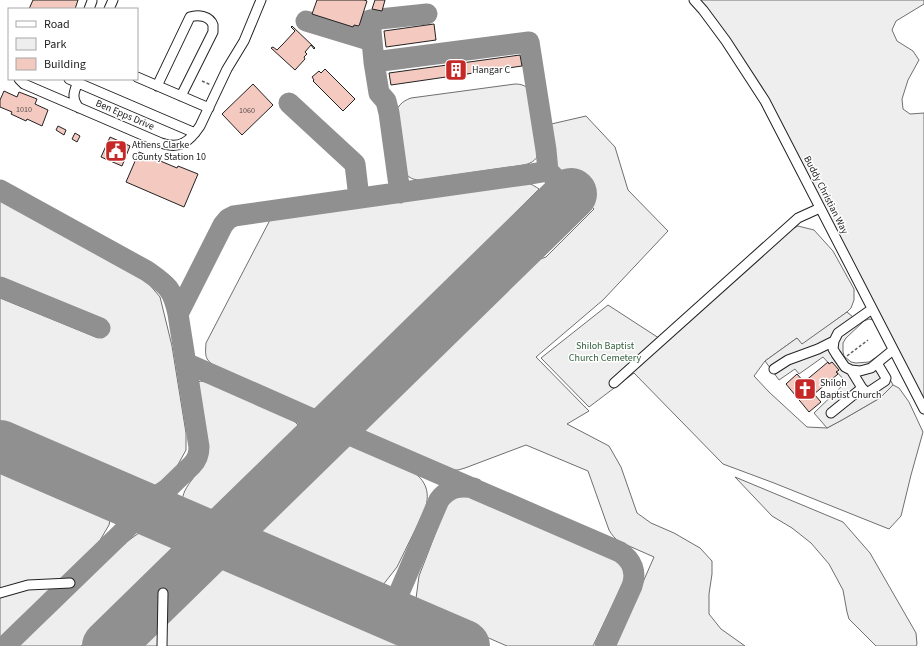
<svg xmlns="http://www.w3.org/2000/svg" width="924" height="646" viewBox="0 0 924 646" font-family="'Source Sans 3',sans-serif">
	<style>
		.green { fill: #eee; stroke: #6f6f6f }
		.parking { fill: #ededed; stroke: #6f6f6f }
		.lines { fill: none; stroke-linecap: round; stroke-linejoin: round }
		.taxiway { stroke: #909090; stroke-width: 21 }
		.runway { stroke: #909090; stroke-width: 52 }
		.building { fill: #f3c9c0; stroke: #222 }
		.minor-casing { stroke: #222; stroke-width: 11 }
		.path { stroke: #646464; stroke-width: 1.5; stroke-dasharray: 3 2; stroke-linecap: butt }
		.minor { stroke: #fff; stroke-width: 9 }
		.labels { text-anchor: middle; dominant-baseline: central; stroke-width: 3; stroke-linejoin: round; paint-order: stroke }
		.number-label { font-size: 8px; fill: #564c4a }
		.poi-label { font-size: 10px; fill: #222; stroke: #fff; text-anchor: start }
		.street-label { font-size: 10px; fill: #222; stroke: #fff }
		.park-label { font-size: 10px; fill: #2f5e38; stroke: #fff }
	</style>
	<rect width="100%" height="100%" fill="#fff"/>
	<!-- green -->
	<path class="green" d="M700 0H924V4L896 21 892 30 897 41 913 51 919 60 908 80 902 99 903 109 910 114 924 113V401L773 107 754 76 731 42Z
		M515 84C522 84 527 86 531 92 534 96 541 146 540 151 537 159 533 163 524 165L420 180C411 180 406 176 402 167L395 117C396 107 402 101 411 98Z
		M586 116 615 147 628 190 668 231 603 300 536 357 589 411 567 424 609 446 621 467 637 513 651 523 674 533 700 548 712 561V574L709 594V614L721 629 745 646H615L654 557 620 542C615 539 612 535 609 530L588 471 526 445 465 468 458 470H454L364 432 361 429 359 425 524 265 546 257 594 209 555 168 553 165 547 125Z
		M515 180C523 180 532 184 539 189L509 219 504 236 323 412H318L217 368C205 359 205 358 206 343L271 218 395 200 396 199Z
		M0 200 136 275 149 284 160 297 172 346 186 433V450L175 470 163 480 146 491 0 427V298L98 338 105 320 0 279Z
		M798 226 814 230 833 251 854 289V300L851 308 847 312 802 345 797 338 765 361 754 376 769 392 807 427 827 428 842 420 880 398 893 385 899 388 909 402 923 432 911 475 901 516 889 529 774 483 723 464 634 373 589 407 541 358 608 305 665 342 790 230Z
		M200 381 206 382 213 385 293 420 299 426 301 433 211 518 183 506C178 489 201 473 206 458 208 454 208 450 208 446L197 385 198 383Z
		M341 441 410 470C427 480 431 494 424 512L397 567 379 590H376L247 534Z
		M0 466 111 513 110 520 109 525 99 542 63 581 0 643Z
		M735 477 843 522 870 553 916 633 917 644 916 646H876L849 619 847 612 843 590 829 564 811 543 792 528 772 516Z
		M465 494 615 559C626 565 627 573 623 583L593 646H507L415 606 419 576 447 503C452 497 457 495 465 494Z
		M147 529 183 546 81 646H16C47 616 77 585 110 557 121 547 133 535 147 529Z
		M219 560 418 646H131Z"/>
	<!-- parking -->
	<path class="parking" d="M866 307 873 320 869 319 864 321 846 338 843 343V352L844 356 851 362 856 363 869 362 878 356 893 385 880 398 842 420 827 428 814 413 846 382 823 357 799 374 795 369 779 380 765 361 797 338 802 344 847 312 853 317H857L866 310Z"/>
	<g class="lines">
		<!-- taxiway -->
		<path class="taxiway" d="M306 21 372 41
			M374 62 370 20 427 14
			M289 103 355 164 359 198
			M0 190 147 271C167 285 173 289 178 314L199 447C199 455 197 460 192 465L5 646
			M400 193 389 113 386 101 379 93 374 62 529 42 546 150 548 171
			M0 287 100 328
			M178 314 223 225 228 219 234 216 531 174 548 171 571 194
			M186 363 331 427 620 552C632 560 637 572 632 586L605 646
			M390 614 439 500C448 488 459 485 474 488"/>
		<!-- runway -->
		<path class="runway" d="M0 446 464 646
			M108 646 571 194"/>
	</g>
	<!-- building -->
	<path class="building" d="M33 0H78L75 9H29Z
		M317 0H364L367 1 359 26 354 25 353 27 312 14Z
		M375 0H385L382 11 372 9Z
		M434 24 436 40 386 47 384 31Z
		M292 26 315 48 314 49 311 45 305 52 307 54 304 57 305 59 295 70 271 48 273 47 277 50 283 44 295 31 291 27Z
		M520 55 522 66 391 85 389 73Z
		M325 69 355 99 343 111 313 81 314 80 312 77 319 71 321 73Z
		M253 84 273 105 242 135 222 114Z
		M4 91 17 97 19 92 37 99 35 104 48 110 42 126 27 119 26 121 11 114 12 112 0 107V100Z
		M58 126 66 130 64 135 56 130Z
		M75 133 80 136 77 142 72 139Z
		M110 137 130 146 122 166 101 157Z
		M139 152 177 168 178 166 198 174 184 207 126 182Z
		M828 362 829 364 832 362 839 370 836 372 838 374 814 394 821 402 809 412 786 384 797 374 804 382Z"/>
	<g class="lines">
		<!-- minor casing -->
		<g class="minor-casing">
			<path id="minor" d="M694 0 703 10 726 41 765 101 924 409
				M89 9 92 1
				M109 9 113 0
				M137 77 209 108
				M19 79 24 84 161 143C180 150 190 141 200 126L227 69 244 41 261 0
				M69 79 195 133
				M79 79C75 90 70 97 79 108
				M157 86 190 17C198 14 210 16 213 25 213 26 213 31 213 32L181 96
				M872 309 838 333 834 341 833 349 836 354 845 367 851 370 860 371 871 368 893 350
				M774 369 788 360 818 349 834 341
				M851 370 862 388 866 392 870 391 885 381 886 378 877 363
				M614 383 798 218 820 208
				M831 413 862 388
				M0 593 28 585 70 583
				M162 646 163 593"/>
		</g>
		<!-- path -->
		<path class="path" d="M202 81 211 85
			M847 356 868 340"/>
		<!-- minor -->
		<use href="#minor" class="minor"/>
	</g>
	<!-- icons -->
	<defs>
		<g id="building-square" transform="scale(1.15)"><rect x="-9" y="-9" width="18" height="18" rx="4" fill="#c62828" stroke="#fff"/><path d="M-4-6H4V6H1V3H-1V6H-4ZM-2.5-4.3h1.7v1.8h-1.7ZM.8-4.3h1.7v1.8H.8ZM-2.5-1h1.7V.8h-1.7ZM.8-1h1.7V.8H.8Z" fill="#fff"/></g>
		<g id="civic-square" transform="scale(1.15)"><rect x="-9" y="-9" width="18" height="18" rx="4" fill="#c62828" stroke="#fff"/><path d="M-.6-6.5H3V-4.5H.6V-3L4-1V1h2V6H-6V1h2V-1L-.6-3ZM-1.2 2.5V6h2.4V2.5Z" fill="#fff"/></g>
		<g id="church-square" transform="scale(1.15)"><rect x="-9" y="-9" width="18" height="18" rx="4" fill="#c62828" stroke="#fff"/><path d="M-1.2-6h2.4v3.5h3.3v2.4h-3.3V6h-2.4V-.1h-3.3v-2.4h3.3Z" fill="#fff"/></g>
	</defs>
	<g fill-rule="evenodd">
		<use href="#building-square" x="456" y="70"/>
		<use href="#civic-square" x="116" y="151"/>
		<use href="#church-square" x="805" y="389"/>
	</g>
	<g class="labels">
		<!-- number labels -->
		<g class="number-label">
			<text x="24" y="109">1010</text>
			<text x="247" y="110">1060</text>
		</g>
		<!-- poi labels -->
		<g class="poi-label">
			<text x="472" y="70">Hangar C</text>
			<text x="132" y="145">Athens Clarke<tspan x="132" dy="12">County Station 10</tspan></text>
			<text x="820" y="383">Shiloh<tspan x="820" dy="12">Baptist Church</tspan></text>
		</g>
		<!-- street labels -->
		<g class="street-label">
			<text transform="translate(125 115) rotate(23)">Ben Epps Drive</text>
			<text transform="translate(826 195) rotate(63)">Buddy Christian Way</text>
		</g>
		<!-- park labels -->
		<g class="park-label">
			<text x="605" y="346">Shiloh Baptist<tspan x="605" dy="12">Church Cemetery</tspan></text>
		</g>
	</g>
	<!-- legend -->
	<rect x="8" y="8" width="130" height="72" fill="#ffffff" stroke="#a7a7a7"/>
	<rect x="16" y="21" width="20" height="6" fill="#ffffff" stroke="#a7a7a7"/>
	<text x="44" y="28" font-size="12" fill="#222222">Road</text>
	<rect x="16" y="38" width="20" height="12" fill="#eeeeee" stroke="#a7a7a7"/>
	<text x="44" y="48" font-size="12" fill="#222222">Park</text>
	<rect x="16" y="58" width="20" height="12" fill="#f3c9c0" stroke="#a7a7a7"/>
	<text x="44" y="68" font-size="12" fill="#222222">Building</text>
</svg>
